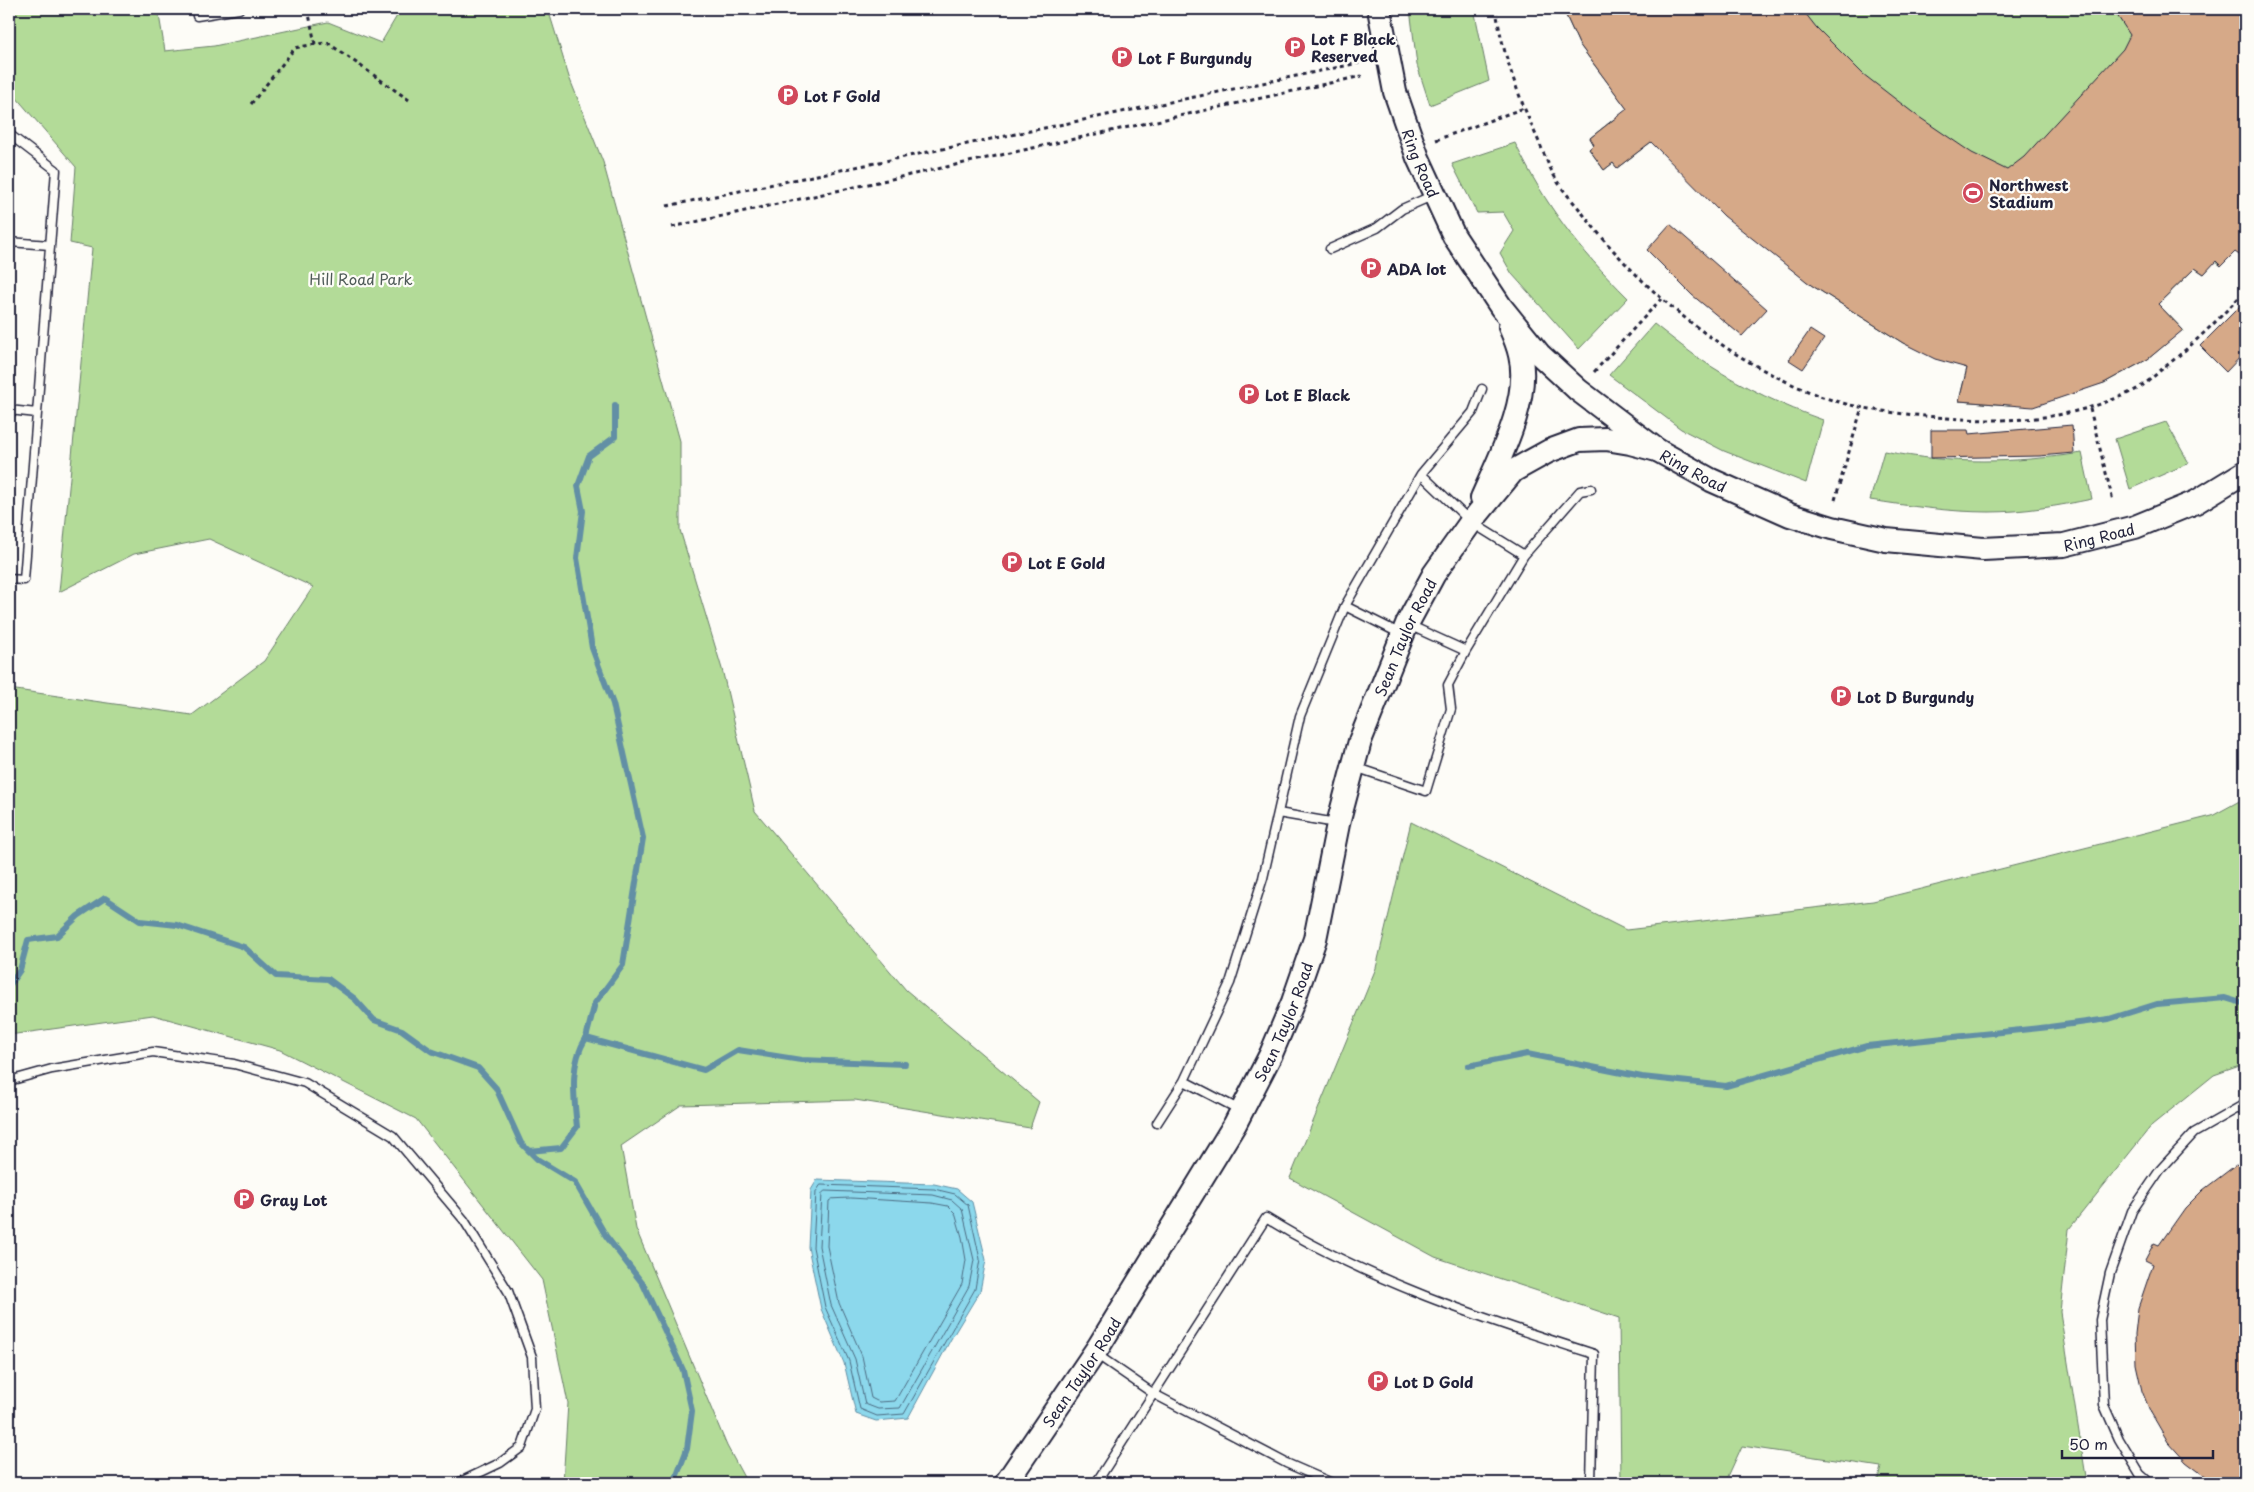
<svg xmlns="http://www.w3.org/2000/svg" width="2254" height="1492" viewBox="0 0 2254 1492" font-family="'Playpen Sans',sans-serif">
	<style>
		.green { fill: #b3db98; stroke: #6a7e6a }
		.water { fill: #8cd8ec; stroke: #628fa5 }
		.lines { fill: none; stroke-linecap: round; stroke-linejoin: round }
		.shore { stroke: #4c6b82; stroke-width: 1 }
		.stream { stroke: #628fa5; stroke-width: 6 }
		.building { fill: #d6a988; stroke: #22223b }
		.lane-casing { stroke: #22223b; stroke-width: 11 }
		.secondary-casing { stroke: #22223b; stroke-width: 26 }
		.path { stroke: #22223b; stroke-width: 3; stroke-dasharray: 4 4; stroke-linecap: butt }
		.lane { stroke: #fdfcf7; stroke-width: 8 }
		.secondary { stroke: #fdfcf7; stroke-width: 22 }
		.labels { text-anchor: middle; dominant-baseline: central; stroke-width: 4.5; stroke-linejoin: round; paint-order: stroke }
		.poi-label { font-size: 15px; font-weight: bold; fill: #22223b; stroke: #fdfcf7; text-anchor: start }
		.street-label { font-size: 15px; fill: #22223b; stroke: #fdfcf7 }
		.park-label { font-size: 15px; fill: #4e5a57; stroke: #fdfcf7 }
	</style>
	<rect width="100%" height="100%" fill="#fdfcf7"/>
	<filter id="ink" filterUnits="userSpaceOnUse"><feTurbulence type="fractalNoise" baseFrequency=".02" numOctaves="2"/><feDisplacementMap in="SourceGraphic" scale="10" xChannelSelector="R" yChannelSelector="G"/><feConvolveMatrix kernelMatrix="1 2 1 2 8 2 1 2 1" color-interpolation-filters="sRGB"/></filter>
	<g filter="url(#ink)">
		<!-- green -->
		<path class="green" d="M12 9H158L165 51 214 46 328 22 381 43 401 9H548L569 77 603 162 680 441V530L722 669 755 811 906 990 1039 1102 1030 1128 855 1100 681 1105 621 1146 636 1229 727 1446 747 1483H563L568 1403 542 1280 416 1119 280 1050 153 1015 9 1035V689L192 715 264 661 313 587 209 539 134 554 59 592 92 248 70 243 76 167 9 89V12Z
			M1410 9H1474L1489 81 1430 105 1417 65Z
			M1563 9H2245V226L2240 233 2245 238 2234 249 2220 245 2231 256 2221 266 2215 261 2204 274 2195 268 2158 304 2184 331 2182 330 2148 359 2104 383 2009 405 1959 401 1967 368 1903 343 1811 285 1651 142 1617 168 1613 163 1604 170 1589 149 1594 145 1590 138 1614 119 1615 122 1628 110 1579 44Z
			M1515 143C1546 207 1578 248 1628 298L1579 349 1512 274 1500 253 1514 231 1503 212 1477 213 1452 164Z
			M1654 324C1672 338 1690 353 1709 365 1745 388 1783 406 1823 420L1806 483 1724 451 1681 429 1609 375Z
			M2166 422 2189 463 2130 489 2115 439Z
			M1884 451C1953 465 2013 463 2082 453L2092 499C2058 506 2024 512 1989 512 1949 512 1909 506 1870 500Z
			M2245 798V1064L2214 1075 2152 1125 2069 1229 2060 1312 2087 1483H1877L1881 1467 1742 1446 1725 1483H1621L1619 1318 1435 1257 1290 1178 1376 968 1411 822 1626 930 1873 901 2212 816Z"/>
		<!-- water -->
		<path class="water" d="M817 1180 934 1184 957 1189 972 1202 986 1260 980 1291 951 1339 908 1418 876 1421 856 1414 844 1363 821 1309 808 1247 811 1190Z"/>
		<g class="lines">
			<!-- shore -->
			<path class="shore" d="M821 1185 934 1189 955 1194 968 1205 980 1259 975 1289 904 1414 877 1416 860 1409 849 1361 825 1307 813 1247 816 1192Z
				M825 1191 933 1195 952 1200 962 1209 974 1260 969 1286 900 1408 878 1409 865 1404 855 1359 831 1305 819 1246 822 1194Z
				M851 1198 932 1203 948 1206 955 1213 962 1237 966 1260 962 1284 895 1401 879 1402 871 1398 862 1356 839 1303 827 1246 829 1201 832 1199Z"/>
			<!-- stream -->
			<path class="stream" d="M9 986 20 970 28 940 57 936 78 916 105 898 140 921 177 925 244 947 276 976 328 979 355 999 374 1020 402 1030 431 1051 478 1068 496 1088 521 1143 537 1159 575 1182 606 1236 643 1284 683 1370 692 1411 687 1449 674 1483
				M586 1038 595 1003 623 965 643 838 613 704 592 648 577 558 583 511 578 486 589 456 615 437V405
				M1468 1066 1527 1054 1642 1077 1726 1086 1867 1046 2049 1027 2109 1019 2157 1004 2225 998 2245 1004
				M529 1151 561 1148 577 1127C574 1096 569 1065 586 1038L704 1070 738 1050 801 1060 905 1064"/>
		</g>
		<!-- building -->
		<path class="building" d="M1563 9H1802L1816 27 1863 74 1916 115 1972 153 2007 170 2024 157 2123 49 2130 35 2113 9H2245V259L2235 252 2221 266 2216 261 2204 274 2195 268 2158 304 2183 330 2148 359 2104 383 2033 407 1959 401 1967 368 1935 359 1903 343 1811 285 1724 216 1651 142 1617 168 1613 163 1604 170 1589 149 1594 145 1590 138 1627 109 1579 44Z
			M1670 224 1767 309 1742 336 1692 295 1647 250Z
			M2245 301V352L2226 372 2200 346Z
			M1810 330 1824 339 1803 369 1789 360Z
			M2072 425 2074 453 2039 456 1931 458V430H1968L1969 434Z
			M2245 1158V1483H2214L2186 1462 2168 1442 2150 1411 2142 1391 2136 1364 2135 1334 2138 1308 2153 1264 2145 1260 2154 1243 2159 1245 2185 1208 2203 1190Z"/>
		<g class="lines">
			<!-- lane casing -->
			<g class="lane-casing">
				<path id="lane" d="M196 9 197 16 239 9
					M9 134 56 170 24 580 9 579
					M9 242 50 245
					M1330 249 1377 228 1402 209 1434 195
					M9 410 37 413
					M1421 474 1471 522 1524 555
					M1345 606 1401 634
					M1409 625 1466 651
					M1355 767 1426 791 1451 709 1448 685 1466 651 1524 555 1580 491 1591 489
					M1278 813 1336 823
					M9 1081 52 1069 153 1052 234 1064 305 1083 393 1136 464 1220 508 1291 532 1357 535 1409 522 1447 500 1463 458 1483
					M1184 1081 1240 1110
					M1157 1123 1184 1081 1230 983 1263 878 1300 716 1345 606 1421 474 1473 412 1482 389
					M1096 1354 1154 1394 1286 1463 1332 1483
					M1096 1483 1266 1218C1368 1281 1481 1318 1594 1354L1591 1483
					M2150 1483 2140 1474 2119 1439 2104 1405 2100 1320 2110 1273 2132 1211 2160 1170 2194 1133 2245 1104"/>
			</g>
			<!-- secondary casing -->
			<g class="secondary-casing">
				<g id="secondary">
					<path id="s1" d="M1379 9 1395 92 1418 158 1454 236 1501 307 1539 354 1578 390 1657 450 1711 480 1790 515 1832 528 1886 540 1983 549 2064 545 2135 527 2196 502 2245 472"/>
					<path d="M1482 498C1499 459 1531 399 1520 355 1518 346 1514 336 1510 327"/>
					<path id="s2" d="M1006 1483 1099 1346 1235 1124 1271 1054 1293 1002 1315 939 1338 824 1360 741 1407 624 1434 574 1471 522 1513 471 1549 451 1579 440 1606 439 1630 443 1657 450"/>
				</g>
			</g>
			<!-- path -->
			<path class="path" d="M308 9 315 44 328 43 409 100
				M1496 9C1502 54 1520 100 1539 142 1544 154 1549 167 1556 179 1562 190 1572 200 1580 210 1640 289 1718 354 1810 392 1852 410 1902 414 1947 418 2016 423 2070 420 2133 391 2144 386 2153 377 2161 370 2192 346 2219 319 2245 291
				M251 104 295 48 315 44
				M1436 140 1524 108
				M667 206 1359 63
				M672 227 1362 76
				M1594 372 1661 299
				M2090 409 2113 501
				M1835 500 1862 407"/>
			<!-- lane -->
			<use href="#lane" class="lane"/>
			<!-- secondary -->
			<use href="#secondary" class="secondary"/>
		</g>
	</g>
	<!-- icons -->
	<defs>
		<g id="parking-disc" transform="scale(1.125)"><circle r="9.5" fill="#d1495b" stroke="#fdfcf7"/><path d="M-3.5-5.5H1a3.5 3.5 0 0 1 0 7H-1V5.5H-3.5ZM-1-3.4V-.6H.8a1.4 1.4 0 0 0 0-2.8Z" fill="#fff"/></g>
		<g id="stadium-disc" transform="scale(1.125)"><circle r="9.5" fill="#d1495b" stroke="#fdfcf7"/><path d="M0-5a6.5 5 0 1 0 0 10a6.5 5 0 1 0 0-10ZM-3.5-1.8h7v3.6h-7Z" fill="#fff"/></g>
	</defs>
	<g fill-rule="evenodd">
		<use href="#parking-disc" x="1295" y="47"/>
		<use href="#parking-disc" x="1122" y="57"/>
		<use href="#parking-disc" x="788" y="95"/>
		<use href="#stadium-disc" x="1973" y="193"/>
		<use href="#parking-disc" x="1371" y="268"/>
		<use href="#parking-disc" x="1249" y="394"/>
		<use href="#parking-disc" x="1012" y="562"/>
		<use href="#parking-disc" x="1841" y="696"/>
		<use href="#parking-disc" x="244" y="1199"/>
		<use href="#parking-disc" x="1378" y="1381"/>
	</g>
	<g class="labels">
		<!-- poi labels -->
		<g class="poi-label">
			<text x="1311" y="38">Lot F Black<tspan x="1311" dy="17">Reserved</tspan></text>
			<text x="1138" y="57">Lot F Burgundy</text>
			<text x="804" y="95">Lot F Gold</text>
			<text x="1989" y="184">Northwest<tspan x="1989" dy="17">Stadium</tspan></text>
			<text x="1387" y="268">ADA lot</text>
			<text x="1265" y="394">Lot E Black</text>
			<text x="1028" y="562">Lot E Gold</text>
			<text x="1857" y="696">Lot D Burgundy</text>
			<text x="260" y="1199">Gray Lot</text>
			<text x="1394" y="1381">Lot D Gold</text>
		</g>
		<!-- street labels -->
		<g class="street-label">
			<text stroke="none"><textPath href="#s1" startOffset="160">Ring Road</textPath></text>
			<text stroke="none"><textPath href="#s1" startOffset="580">Ring Road</textPath></text>
			<text stroke="none"><textPath href="#s1" startOffset="1000">Ring Road</textPath></text>
			<text stroke="none"><textPath href="#s2" startOffset="944">Sean Taylor Road</textPath></text>
			<text stroke="none"><textPath href="#s2" startOffset="539">Sean Taylor Road</textPath></text>
			<text stroke="none"><textPath href="#s2" startOffset="134">Sean Taylor Road</textPath></text>
		</g>
		<!-- park labels -->
		<g class="park-label">
			<text x="361" y="278">Hill Road Park</text>
		</g>
	</g>
	<!-- margin -->
	<rect width="2254" height="1492" fill="none" stroke="#fdfcf7" stroke-width="30"/>
	<rect x="15" y="15" width="2224" height="1462" fill="none" stroke="#22223b" stroke-width="2" filter="url(#ink)"/>
	<!-- scale -->
	<path d="M2062 1450v8h151v-8" fill="none" stroke="#22223b" stroke-width="2.5"/>
	<text x="2069" y="1450" font-size="15" fill="#22223b" stroke="#fdfcf7" stroke-width="4" paint-order="stroke">50 m</text>
</svg>
